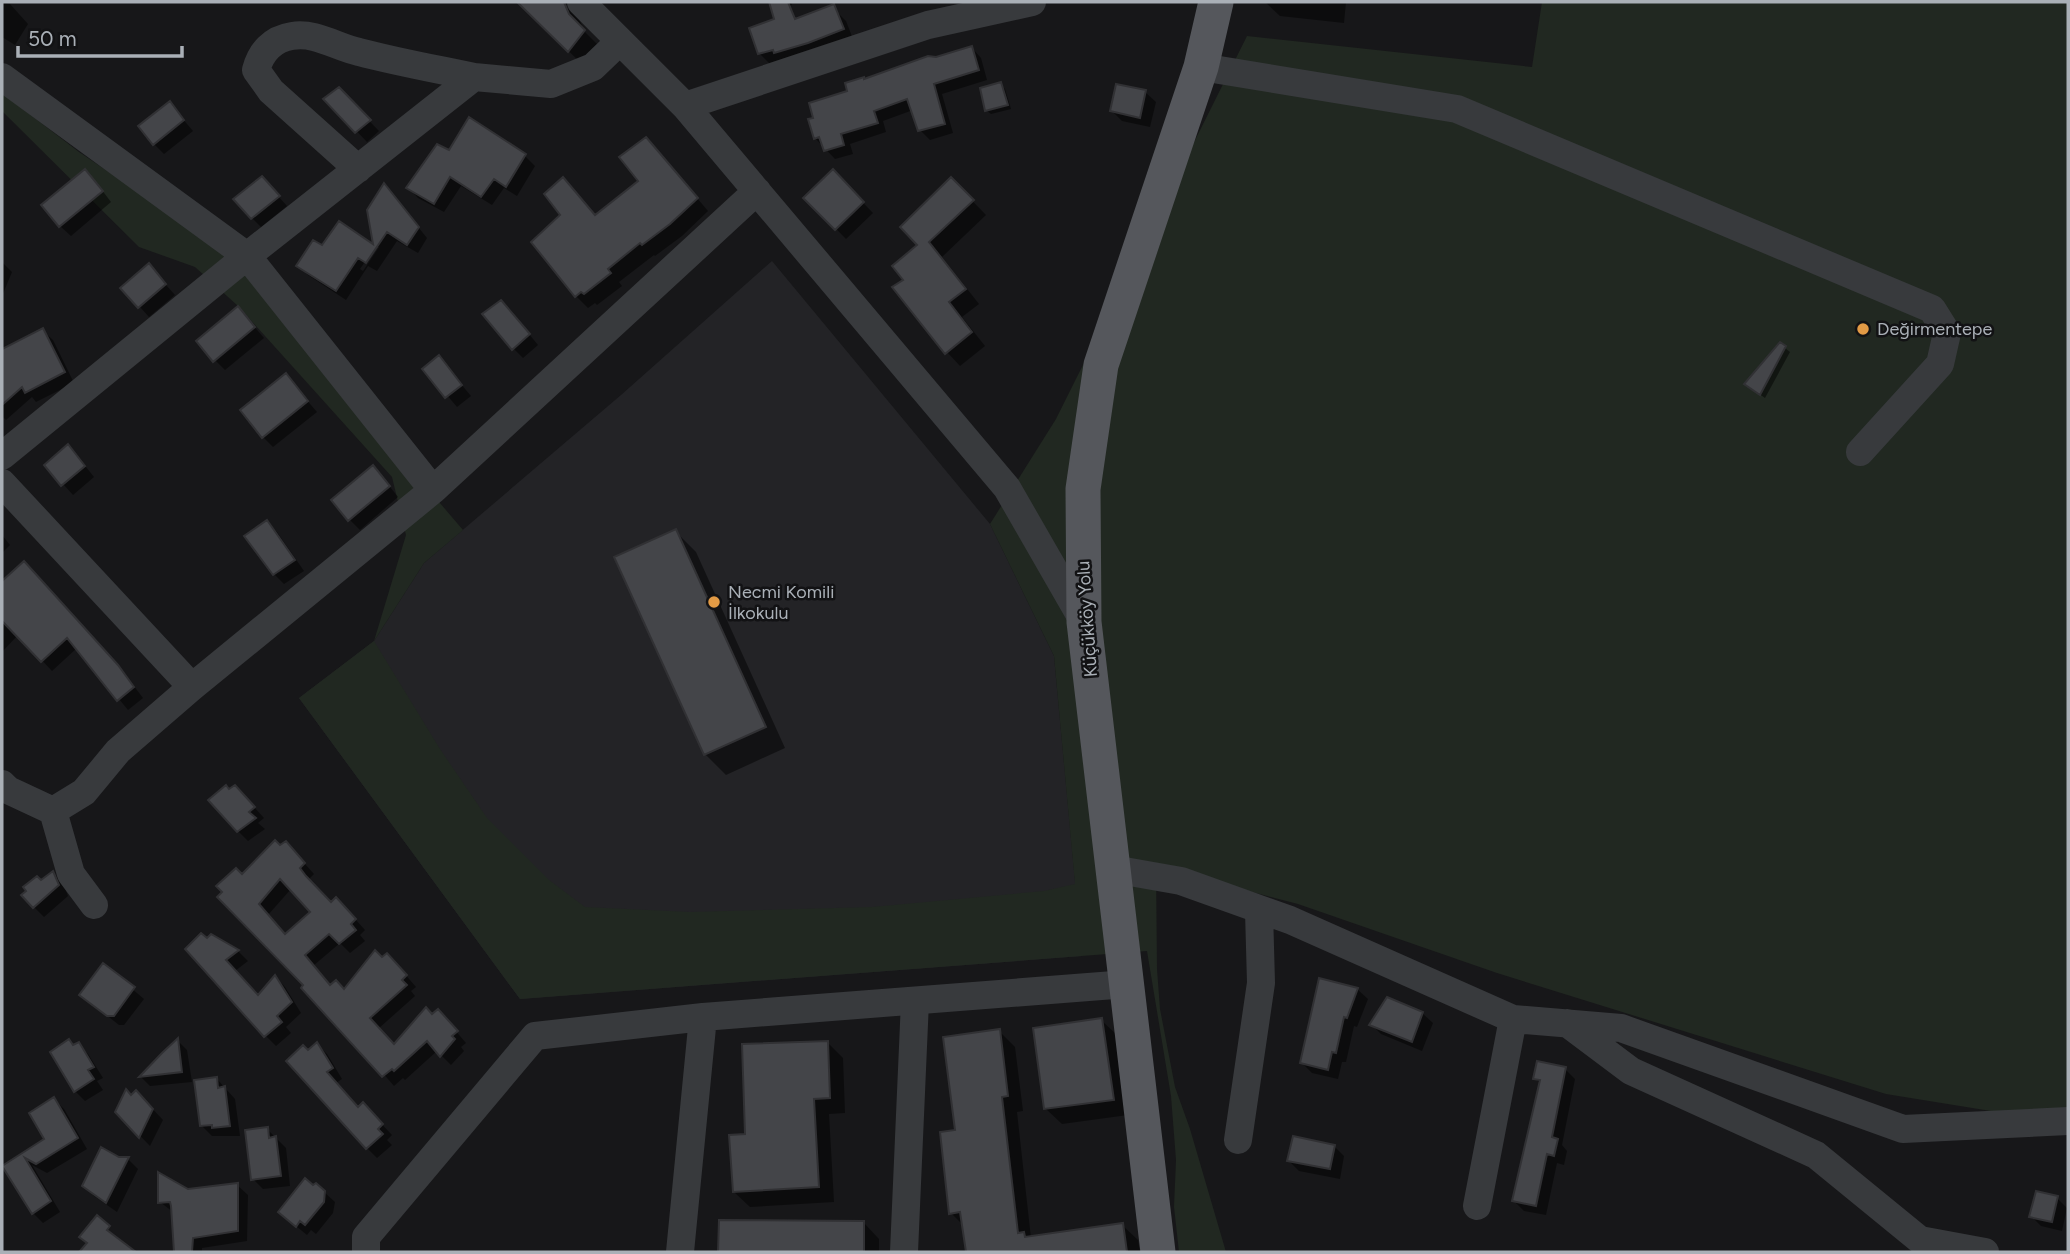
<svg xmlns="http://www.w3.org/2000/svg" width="2070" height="1254" viewBox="0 0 2070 1254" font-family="Figtree,sans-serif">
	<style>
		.built { fill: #232326 }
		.green { fill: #212821 }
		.shadow { fill: #0007; fill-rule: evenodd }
		.building { fill: #444549; stroke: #313134; stroke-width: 2; fill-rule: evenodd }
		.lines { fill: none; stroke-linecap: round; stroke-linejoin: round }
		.minor { stroke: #383a3d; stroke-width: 28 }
		.major { stroke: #55575c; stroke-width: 35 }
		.poi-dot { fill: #e29a45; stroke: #121214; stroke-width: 2.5 }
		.labels { text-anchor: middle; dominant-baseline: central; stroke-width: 5; stroke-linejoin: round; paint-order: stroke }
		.poi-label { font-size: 18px; fill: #aab0b7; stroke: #121214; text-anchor: start }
		.street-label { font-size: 18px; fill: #aab0b7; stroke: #121214 }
	</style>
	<rect width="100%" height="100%" fill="#171719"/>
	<!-- built -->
	<path class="built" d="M772 261 990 524 1054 656 1082 956 520 999 299 698 374 641 424 563 621 395Z"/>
	<!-- green -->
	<path class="green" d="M1542 2H2068V1120H2047L1886 1094 1497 973 1298 904 1156 867 1157 969 1160 1009 1175 1087 1190 1129 1226 1252H1179L1174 1207 1176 1160 1171 1096 1147 951 520 999 299 698 374 641 406 535 392 477 238 306 195 267 139 247 2 111V93L79 152 222 248 463 530 424 563 374 641 440 749 487 818 549 880 585 907 690 912 872 907 1044 891 1075 884 1054 656 990 524 1056 419 1247 36 1532 67Z"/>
	<!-- shadow -->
	<path class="shadow" d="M2 2 10 4 28 24 15 45 2 37Z
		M518 2H561L579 19 585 32 600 47 584 66Z
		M767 2H791L792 5 775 13Z
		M1265 2H1346L1344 23 1280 16Z
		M836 11 846 21 853 39 770 64 760 54 791 29Z
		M972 48 981 58 987 80 942 94 953 133 930 140 920 130 913 110 883 121 886 132 850 144 853 154 835 159 815 138 849 93 865 81Z
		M1000 84 1005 89 1011 109 991 114 986 110Z
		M338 89 379 131 367 142 326 99Z
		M1145 92 1156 102 1150 127 1122 121 1112 111Z
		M170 104 193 131 164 154 154 144Z
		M469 120 525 156 535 166 517 196 504 188 492 205 461 186 444 212 418 198 409 188 449 153Z
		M658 152 708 211 682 236 655 256 654 255 619 282 622 286 597 305 595 303 588 308 576 296 596 216 641 182Z
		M833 172 873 213 846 239 806 198Z
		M951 179 986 215 942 257 979 304 962 317 985 346 960 366 947 352 905 280Z
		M95 181 111 202 71 236 60 226Z
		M385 186 427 238 418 253 397 241 377 271 368 266 346 300 308 275 299 266 323 248 375 247 360 269 363 271 379 247H376Z
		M270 187 287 206 261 227 252 218Z
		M2 262 12 272 2 296Z
		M149 266 175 295 149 317 123 288Z
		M511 312 538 345 523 358 513 348Z
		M248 319 264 338 225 370 215 360Z
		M42 330 53 340 74 383 36 402 32 397 6 420 2 416V353L10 346Z
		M1780 344 1790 352 1765 398 1751 388Z
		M439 358 471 396 457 407 425 369Z
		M286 376 317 412 273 447 263 437Z
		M78 457 94 477 73 495 46 465Z
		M383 478 398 497 360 530 350 520Z
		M267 522 277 532 304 571 284 584 274 574Z
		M675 531 696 552 785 748 726 775 705 754Z
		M2 535 10 545 2 553Z
		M24 564 127 677 143 698 128 710 77 648 52 671 18 635 2 652V584Z
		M245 797 264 818 258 823 265 829 248 841 238 831Z
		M280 848 296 854 314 874 309 879 316 889 331 904 346 909 365 930 360 935 365 941 350 953 340 943 313 966 331 987 344 991 382 960 397 965 416 987 411 991 415 996 378 1029 394 1046 433 1016 448 1022 466 1043 461 1047 464 1051 451 1065 437 1051 405 1080 403 1078 394 1086 306 984 242 876ZM291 889 312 912 286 936 268 915Z
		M53 873 63 883 68 896 44 917 34 907 41 882Z
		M212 936 238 951 248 961 235 971 258 997 276 977 285 987 301 1013 286 1027 291 1033 276 1046 266 1036 207 940Z
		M104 965 144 999 124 1025H119L81 995Z
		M1357 989 1368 999 1357 1027 1354 1026 1346 1062H1342L1338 1079 1312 1073 1301 1062Z
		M1422 1013 1433 1023 1422 1051 1381 1034 1371 1024Z
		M1101 1020 1117 1035 1128 1115 1062 1124 1046 1109Z
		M999 1031 1015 1047 1023 1111 1017 1112 1031 1238 1122 1225 1138 1240 1140 1252H968L964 1226 951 1213 957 1131Z
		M178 1041 187 1050 192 1082 150 1086 141 1077Z
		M827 1042 843 1058 845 1113 829 1114 834 1202 750 1207 734 1192 747 1136Z
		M78 1044 88 1054 103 1078 97 1081 103 1090 85 1101 75 1091 74 1047Z
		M317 1044 327 1054 342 1079 336 1083 358 1108 373 1115 392 1135 387 1140 392 1145 377 1158 367 1148 308 1053Z
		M1565 1069 1575 1079 1562 1145 1567 1151 1564 1165 1557 1163 1546 1215 1524 1211 1513 1200 1541 1084 1535 1078Z
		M217 1079 235 1099 240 1136H212L202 1126Z
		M131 1097 146 1102 163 1120 150 1146 117 1112Z
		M54 1099 64 1109 87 1149 47 1173 32 1165 60 1212 43 1223 33 1213 3 1167 46 1139Z
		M267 1129 286 1148 290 1186 263 1189 253 1179Z
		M1334 1146 1344 1156 1340 1179 1299 1171 1289 1161Z
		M119 1159H128L138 1169 117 1212 94 1196 84 1186Z
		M237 1185 248 1195 247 1241 202 1248V1252H182L176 1246 173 1212 160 1202 187 1190Z
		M324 1192 335 1202 333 1213 316 1234 311 1230 307 1235 291 1222Z
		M2057 1198 2067 1208 2062 1231 2041 1226 2031 1216Z
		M721 1221 864 1223 879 1239V1252H720Z"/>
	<!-- building -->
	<path class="building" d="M517 2H564L569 14 585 30 568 52Z
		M769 2H788L795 19 834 4 844 29 808 43 774 53 773 50 758 54 749 28 774 19Z
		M972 46 979 70 934 84 945 124 918 131 907 99 874 111 878 123 841 134 844 145 824 151 819 137 814 139 808 119 813 118 809 103 847 91 845 83 864 77V79L928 56 936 57Z
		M1001 82 1008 105 985 111 980 88Z
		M1116 84 1146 90 1140 118 1110 111Z
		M339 87 371 120 355 133 323 99Z
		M170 101 184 120 153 145 138 126Z
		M469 117 526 154 506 187 494 179 481 197 450 177 434 204 406 188 437 144 449 150Z
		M646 137 698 198 670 224 642 245 640 243 608 269 611 273 584 294 581 292 575 297 531 242 560 215 544 194 563 177 595 215 638 181 619 157Z
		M85 169 103 191 59 227 41 205Z
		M833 169 864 202 835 230 803 198Z
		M262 176 280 196 251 219 233 199Z
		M951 177 974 200 929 242 966 289 949 302 972 332 945 354 892 287 903 280 892 266 917 245 900 227Z
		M384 183 419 227 407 245 387 232 366 263 358 258 336 291 296 266 313 240 322 245 339 221 373 244 367 210Z
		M149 263 166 284 138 308 120 288Z
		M501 300 530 334 512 350 482 314Z
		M238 306 255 327 213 362 196 341Z
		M43 328 65 372 25 393 22 387 2 405V349Z
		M1780 342 1786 346 1760 395 1744 384Z
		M439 355 462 385 445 398 422 369Z
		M286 373 308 401 262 438 240 410Z
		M68 444 85 466 61 486 44 465Z
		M373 465 390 486 348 521 331 500Z
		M267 520 295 560 273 575 244 536Z
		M676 529 766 727 704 755 614 557Z
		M24 561 118 665 134 687 117 701 67 638 41 662 2 621V581Z
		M226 785 229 789 235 785 255 807 249 812 256 818 237 832 208 800Z
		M275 840 280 845 286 841 305 863 300 868 306 876 331 902 336 897 356 919 351 924 356 930 339 944 329 934 305 955 330 985 336 980 344 989 375 950 382 957 387 953 407 975 402 980 407 985 370 1018 394 1044 426 1007 432 1014 438 1009 458 1031 452 1036 455 1039 440 1057 427 1041 394 1071 392 1069 382 1077 301 988 303 985 217 897 222 892 216 886 236 868 242 874ZM280 879 310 912 285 934 259 904Z
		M53 871 59 885 33 908 21 895 26 891 23 887 37 876 41 880Z
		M201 933 207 938 211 934 239 950 226 960 258 995 275 975 292 1002 277 1016 282 1022 264 1037 185 949Z
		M103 963 135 987 114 1016H107L79 995Z
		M1319 978 1358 988 1347 1018 1344 1017 1336 1053 1332 1052 1328 1070 1300 1063Z
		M1387 997 1423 1012 1412 1042 1369 1025Z
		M1102 1018 1114 1100 1044 1109 1033 1028Z
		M1000 1029 1008 1096 1002 1097 1018 1233 1024 1232 1025 1237 1123 1223 1127 1252H966L960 1212 949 1214 940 1132 955 1130 943 1037Z
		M178 1038 182 1072 139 1077 162 1053Z
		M69 1039 73 1045 79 1042 94 1067 88 1070 94 1079 74 1092 50 1052Z
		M828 1041 830 1098 814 1099 819 1187 733 1192 729 1135 745 1134 742 1044Z
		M317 1042 333 1068 327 1072 358 1107 363 1102 383 1124 378 1129 383 1134 366 1149 286 1061 303 1045 308 1050Z
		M1537 1061 1566 1067 1552 1137 1558 1139 1554 1156 1547 1154 1536 1206 1512 1201 1540 1080 1533 1079Z
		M217 1077 218 1088 225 1086 230 1126 212 1128V1125L200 1126 194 1080Z
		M126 1089 131 1095 136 1090 153 1109 139 1138 115 1112Z
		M54 1097 78 1138 36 1164 25 1158 51 1201 32 1214 2 1166 44 1139 29 1113Z
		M268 1127 269 1138 276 1136 281 1176 251 1180 245 1130Z
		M1293 1136 1335 1145 1330 1169 1287 1161Z
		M101 1147 119 1157H129L106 1203 82 1186Z
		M158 1172 188 1189 238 1183V1231L193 1238 192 1252H174L171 1206 170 1202 158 1203Z
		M305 1178 313 1185 316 1183 325 1191 324 1202 305 1225 300 1221 296 1227 278 1212Z
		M2036 1191 2058 1196 2052 1222 2029 1217Z
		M97 1215 110 1226 107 1230 136 1252H79L87 1243 79 1237Z
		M719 1220 864 1221V1252H718Z"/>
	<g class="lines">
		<!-- minor -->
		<path class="minor" d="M581 2 685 106 1007 488 1084 622
			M1201 67 1457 109 1932 309 1947 333 1940 364 1860 452
			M2 77 247 256 433 490
			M685 106 928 25 1032 2
			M358 169 271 91 256 70C261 52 272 39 292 36 316 32 336 47 359 52 397 62 436 69 474 77
			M2 456 247 256 474 77 551 84 593 67 619 42
			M2 483 192 687
			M2 784 8 790 53 811
			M1113 869 1181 881 1290 920 1513 1019 1621 1028 1903 1129 2068 1121
			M94 905 71 874 53 811 84 792 118 751 192 687 433 490 757 191
			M1567 1023 1631 1071 1816 1155 1920 1240 1985 1252
			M1238 1140 1261 983 1259 911
			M1477 1206 1513 1019
			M366 1252V1237L535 1036 703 1017 1127 984
			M680 1252 703 1017
			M904 1252 915 1001"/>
		<!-- major -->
		<path class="major" d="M1158 1252 1084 622 1083 489 1101 365 1201 67 1216 2"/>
	</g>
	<!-- markers -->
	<g class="poi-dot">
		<circle cx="1863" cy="329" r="7"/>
		<circle cx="714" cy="602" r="7"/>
	</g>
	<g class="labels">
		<!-- poi labels -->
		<g class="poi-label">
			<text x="1877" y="329">Değirmentepe</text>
			<text x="728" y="592">Necmi Komili<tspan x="728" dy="21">İlkokulu</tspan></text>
		</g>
		<!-- street labels -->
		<g class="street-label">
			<text transform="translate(1087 619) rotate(-94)">Küçükköy Yolu</text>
		</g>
	</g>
	<!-- border -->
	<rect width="2070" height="1254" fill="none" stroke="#aab0b7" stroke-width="7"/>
	<!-- scale -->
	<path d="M18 46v10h164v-10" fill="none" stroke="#aab0b7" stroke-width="3.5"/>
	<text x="28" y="46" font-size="21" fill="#aab0b7" stroke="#121214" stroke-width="5" paint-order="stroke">50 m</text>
</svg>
